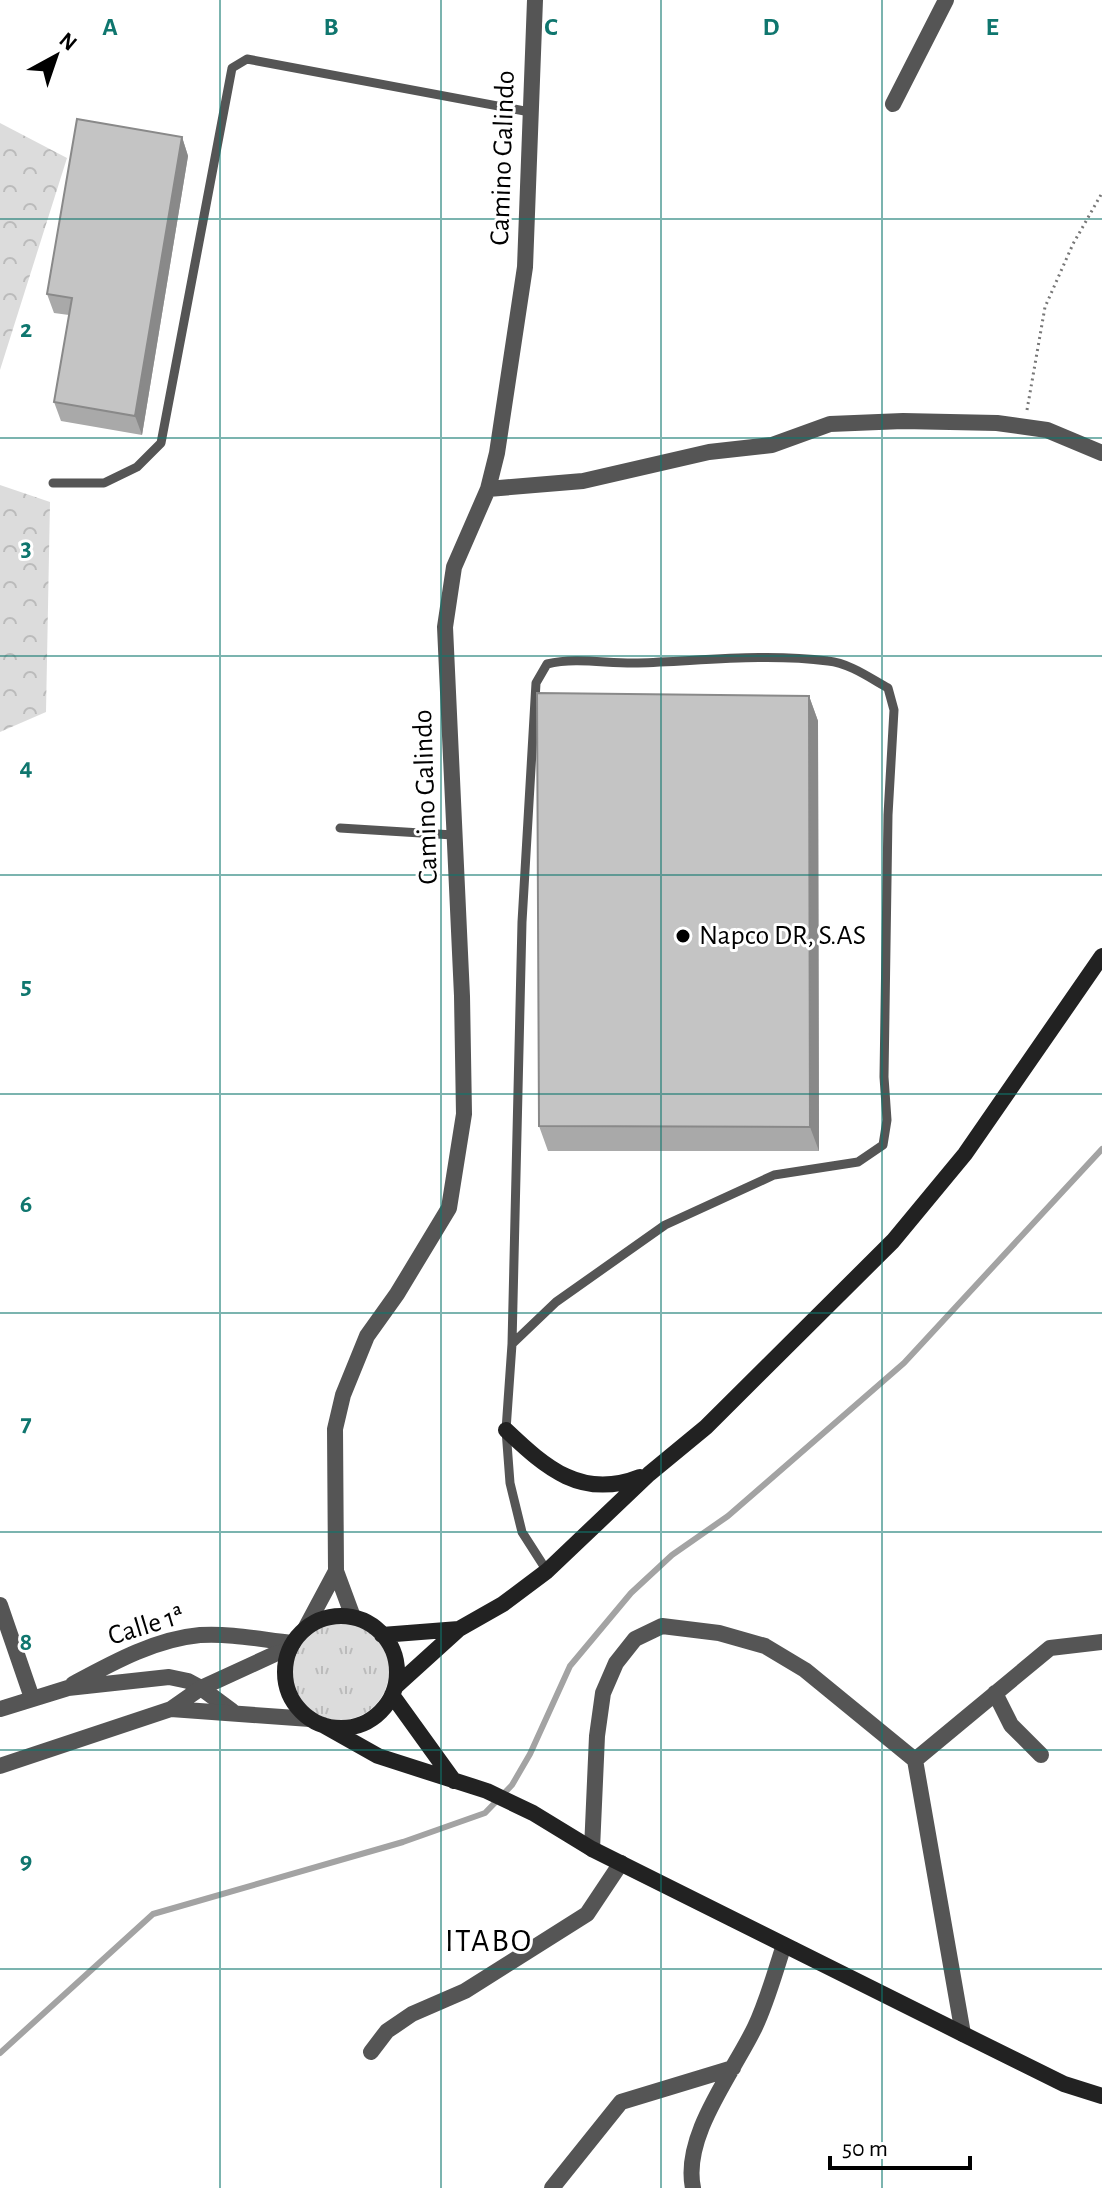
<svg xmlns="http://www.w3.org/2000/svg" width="1102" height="2188" viewBox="0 0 1102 2188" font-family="'Alegreya Sans',sans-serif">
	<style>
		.grass { fill: url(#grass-tufts) }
		.forest { fill: url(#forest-crowns) }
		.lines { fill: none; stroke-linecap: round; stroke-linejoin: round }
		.stream { stroke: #a3a3a3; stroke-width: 6 }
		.path { stroke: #777; stroke-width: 3; stroke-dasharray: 2 4; stroke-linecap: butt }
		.service { stroke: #555; stroke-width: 9 }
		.minor { stroke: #555; stroke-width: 16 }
		.tertiary { stroke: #555; stroke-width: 16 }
		.secondary { stroke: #222; stroke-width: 16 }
		.wall { fill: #a9a9a9 }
		.shaded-wall { fill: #898989 }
		.building { fill: #c4c4c4; stroke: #898989; stroke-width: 2 }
		.grid { fill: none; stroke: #0f766e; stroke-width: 2; stroke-opacity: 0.55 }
		.poi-dot { fill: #000; stroke: #fff; stroke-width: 3 }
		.labels { text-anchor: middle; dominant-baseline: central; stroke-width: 6; stroke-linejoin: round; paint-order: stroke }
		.street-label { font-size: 28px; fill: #000; stroke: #fff }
		.poi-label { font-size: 28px; fill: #000; stroke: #fff; text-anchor: start }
		.quarter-label { font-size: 32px; letter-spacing: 2px; fill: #000; stroke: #fff }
		.grid-label { font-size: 26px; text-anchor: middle; font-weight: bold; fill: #0f766e; stroke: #fff; stroke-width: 6; stroke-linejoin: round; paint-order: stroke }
	</style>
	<defs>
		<pattern id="grass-tufts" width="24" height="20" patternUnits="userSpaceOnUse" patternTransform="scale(2)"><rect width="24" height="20" fill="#dcdcdc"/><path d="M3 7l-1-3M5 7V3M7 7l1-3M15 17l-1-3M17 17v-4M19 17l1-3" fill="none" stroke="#bbb"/></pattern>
		<pattern id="forest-crowns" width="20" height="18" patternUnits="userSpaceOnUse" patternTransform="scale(2)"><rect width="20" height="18" fill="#dcdcdc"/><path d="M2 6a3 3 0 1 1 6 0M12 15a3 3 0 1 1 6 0" fill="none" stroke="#bbb"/></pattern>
	</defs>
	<rect width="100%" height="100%" fill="#fff"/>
	<!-- grass -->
	<path class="grass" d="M291 1671a49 49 0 1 1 98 0a49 49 0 1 1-98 0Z"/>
	<!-- forest -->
	<path class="forest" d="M0 123 67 158 0 370Z
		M0 485 50 502 46 712 0 732Z"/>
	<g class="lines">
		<!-- stream -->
		<path class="stream" d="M0 2053 153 1914 403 1842 485 1813 512 1785 530 1754 570 1666 631 1593 672 1555 728 1516 904 1363 1102 1149"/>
		<!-- path -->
		<path class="path" d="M1027 410 1045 307 1073 244 1102 193"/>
		<!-- service -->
		<path class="service" d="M53 483H104L137 467 161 443 232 68 247 59 530 112
			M340 828 453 835
			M512 1344 556 1302 665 1225 774 1175 858 1162 883 1145 887 1120 884 1077 888 815 894 710 888 688C870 678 849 663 828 661 765 653 701 661 638 663 608 664 577 657 547 664L536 683 522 922 512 1344 506 1430 510 1483 522 1532 547 1571"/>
		<!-- minor -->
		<path class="minor" d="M893 104 946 0
			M488 489 583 481 709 452 772 445 830 424 903 421 997 423 1047 430 1102 453
			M0 1605 32 1698
			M353 1617 336 1571 335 1429 343 1395 367 1336 397 1294 449 1208 464 1114 462 996 445 627 454 567 488 489 497 453 525 267 535 0
			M305 1629 336 1571
			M73 1684C112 1663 155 1639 200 1635 231 1633 263 1640 293 1643
			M995 1693 1011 1725 1041 1755
			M0 1709 68 1688 169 1677 188 1681 201 1688 232 1711
			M915 1760 1050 1648 1102 1642
			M592 1849 597 1736 603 1693 616 1663 635 1639 662 1626 719 1633 765 1646 805 1670 915 1760 963 2034
			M371 2052 387 2031 412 2014 465 1991 587 1914 621 1863
			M552 2188 621 2102 733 2068
			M693 2188C682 2136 733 2073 755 2027 767 2002 775 1972 784 1945"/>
		<!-- tertiary -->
		<path class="tertiary" d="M171 1709 310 1719
			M0 1766 171 1709 201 1688 275 1654 289 1651"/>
		<!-- secondary -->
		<path class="secondary" d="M506 1430C546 1468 582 1500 640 1477
			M285 1672a56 56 0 1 1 112 0a56 56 0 1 1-112 0Z
			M382 1635 459 1629
			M395 1687 459 1629 503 1604 547 1571 649 1474 706 1427 893 1241 965 1154 1102 956
			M392 1695 454 1781
			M323 1725 378 1756 487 1791 533 1813 592 1849 963 2034 1064 2084 1102 2096"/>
	</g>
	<!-- wall -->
	<path class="wall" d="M182 137 188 156 142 435 61 421 54 402 69 315 54 313 47 294Z
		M809 696 818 721 819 1151H548L539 1126Z"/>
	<!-- shaded-wall -->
	<path class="shaded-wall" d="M182 137 188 156 142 435 135 416Z
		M809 696 818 721 819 1151 810 1127Z"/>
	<!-- building -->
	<path class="building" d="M77 119 182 137 135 416 54 402 72 298 47 294Z
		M537 693 809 696 810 1127 539 1126Z"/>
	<!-- grid -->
	<path class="grid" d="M220 0V2188M441 0V2188M661 0V2188M882 0V2188M0 219H1102M0 438H1102M0 656H1102M0 875H1102M0 1094H1102M0 1313H1102M0 1532H1102M0 1750H1102M0 1969H1102"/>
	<!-- markers -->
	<circle class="poi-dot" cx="683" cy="936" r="8"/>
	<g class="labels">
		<!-- street labels -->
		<g class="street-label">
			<text transform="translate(503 158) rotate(-88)">Camino Galindo</text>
			<text transform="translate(426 797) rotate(-92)">Camino Galindo</text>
			<text transform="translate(146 1626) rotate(-17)">Calle 1ª</text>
		</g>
		<!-- poi labels -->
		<g class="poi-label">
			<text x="699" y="936">Napco DR, S.AS</text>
		</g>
		<!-- quarter labels -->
		<g class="quarter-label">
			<text x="489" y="1941">ITABO</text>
		</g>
	</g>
	<g class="grid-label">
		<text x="110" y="35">A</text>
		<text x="331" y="35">B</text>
		<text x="551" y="35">C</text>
		<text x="771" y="35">D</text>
		<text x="992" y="35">E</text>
		<text x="26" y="337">2</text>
		<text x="26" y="556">3</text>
		<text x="26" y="775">4</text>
		<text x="26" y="994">5</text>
		<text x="26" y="1212">6</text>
		<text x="26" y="1431">7</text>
		<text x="26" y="1650">8</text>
		<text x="26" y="1869">9</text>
	</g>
	<!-- north arrow -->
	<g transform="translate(56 56) rotate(40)" stroke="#ffffff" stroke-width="6" paint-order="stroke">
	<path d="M0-6L14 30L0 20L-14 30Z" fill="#000000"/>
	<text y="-12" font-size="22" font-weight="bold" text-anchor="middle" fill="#000000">N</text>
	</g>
	<!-- scale -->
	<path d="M830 2156v12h140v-12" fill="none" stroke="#000000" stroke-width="4"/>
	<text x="842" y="2156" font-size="24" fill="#000000" stroke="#ffffff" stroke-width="6" paint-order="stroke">50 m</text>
</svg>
